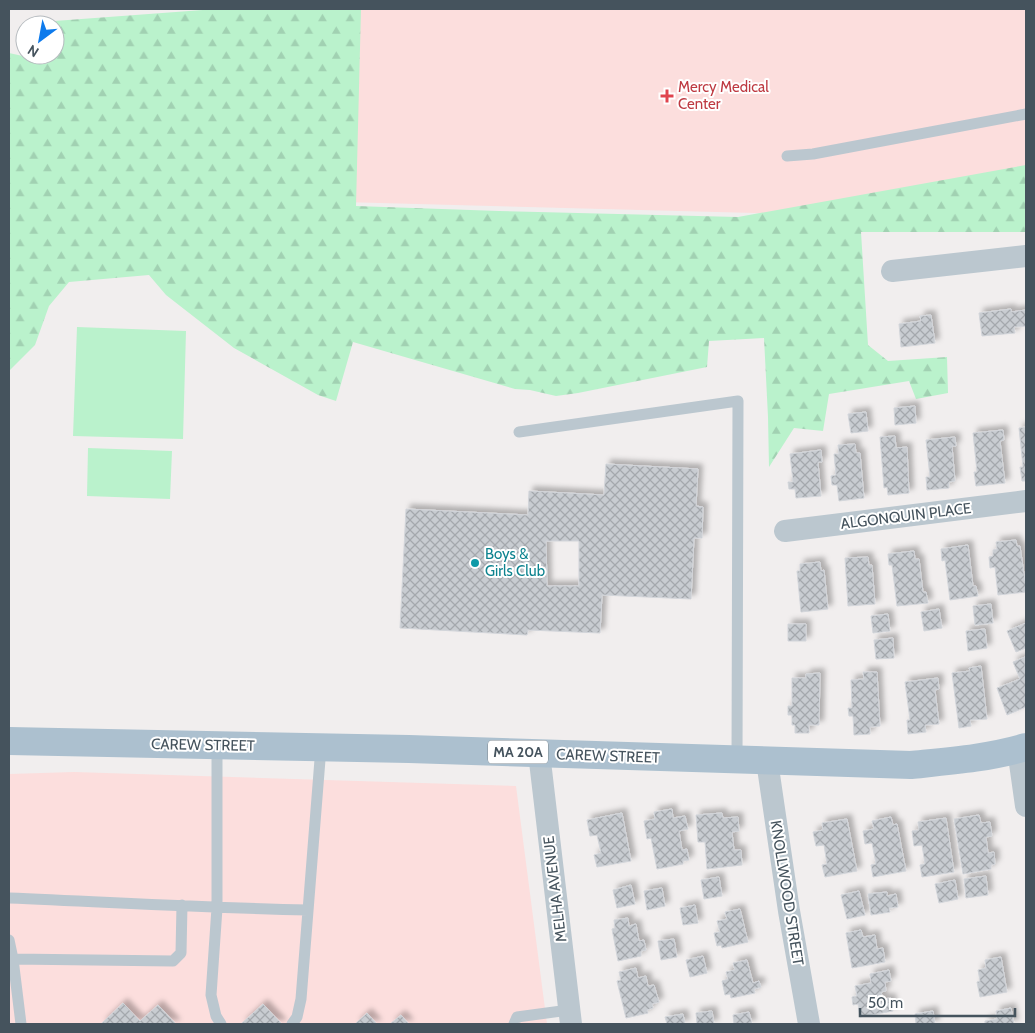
<svg xmlns="http://www.w3.org/2000/svg" width="1035" height="1033" viewBox="0 0 1035 1033" font-family="Cabin,sans-serif">
	<style>
		.medical { fill: #fcdedd }
		.forest { fill: url(#forest-firs) }
		.pitch { fill: #baf2cc }
		.building { fill: url(#building-cross-hatch); stroke: #d2d5da; fill-rule: evenodd; filter: url(#shadow) }
		.lines { fill: none; stroke-linecap: round; stroke-linejoin: round }
		.service { stroke: #bbc7cf; stroke-width: 11 }
		.minor { stroke: #bbc7cf; stroke-width: 22 }
		.primary { stroke: #acc0cf; stroke-width: 28 }
		.health-dot { fill: #e0444e; stroke: #fff; stroke-width: 2 }
		.culture-dot { fill: #0f9aa8; stroke: #fff; stroke-width: 2 }
		.labels { text-anchor: middle; dominant-baseline: central; stroke-width: 4; stroke-linejoin: round; paint-order: stroke }
		.shield { fill: #fff; stroke: #7d878e; stroke-width: 1 }
		.shield-label { font-size: 14px; font-weight: bold; fill: #45535d }
		.health-label { font-size: 15px; fill: #be3a42; stroke: #fff; text-anchor: start }
		.street-label { font-size: 15px; fill: #45535d; stroke: #fff }
		.culture-label { font-size: 15px; fill: #0d838f; stroke: #fff; text-anchor: start }
	</style>
	<defs>
		<pattern id="forest-firs" width="22" height="20" patternUnits="userSpaceOnUse" patternTransform="scale(1.25)"><rect width="22" height="20" fill="#baf2cc"/><path d="M5 1l3.5 6h-7zM16 11l3.5 6h-7z" fill="#a1d1b2"/></pattern>
		<pattern id="building-cross-hatch" width="8" height="8" patternUnits="userSpaceOnUse" patternTransform="scale(1.25)"><rect width="8" height="8" fill="#c8ccd1"/><path d="M0 0l8 8M0 8l8-8" fill="none" stroke="#a4a8ad"/></pattern>
		<filter id="shadow"><feDropShadow dx="4.5" dy="-4.5" stdDeviation="2.5" flood-color="#0004"/></filter>
	</defs>
	<rect width="100%" height="100%" fill="#f1eeee"/>
	<!-- medical -->
	<path class="medical" d="M312 9H1026V183L788 214 305 201Z
		M74 772 516 786 547 1024H9V774Z"/>
	<!-- forest -->
	<path class="forest" d="M216 9H361L356 206 499 211 738 217 1026 165V232H861L868 345 888 361 947 357 948 393 916 399 909 381 829 394 823 431 794 428 769 467 768 417 764 338 709 341 707 367 578 393 556 396 530 390 515 389 353 342 336 401 318 395 234 348 166 295 149 275 69 282 49 306 35 345 10 370 9 385V53L32 58 33 55H55V25H41V22Z"/>
	<!-- pitch -->
	<path class="pitch" d="M77 327 186 331 183 439 73 436Z
		M88 448 172 451 170 499 87 496Z"/>
	<!-- building -->
	<path class="building" d="M1011 309V312L1026 310V326L1014 327 1015 333 982 336 979 313Z
		M931 315 935 343 901 347 899 324 921 321 920 316Z
		M915 406 916 423 895 425 894 408Z
		M866 412 868 431 851 433 848 414Z
		M1026 427V481H1022L1020 467H1023L1019 428Z
		M1003 430 1004 440 1000 441 1005 483 976 486 974 472H977L973 433Z
		M895 436 896 448 907 447 909 493 888 495 887 487 884 488 880 437Z
		M955 437 956 446H952L955 481 949 482V488L927 490 926 477H930L926 440Z
		M855 444 856 453H860L864 498 839 501 837 485H832L831 476 836 475 834 454H839L838 445Z
		M821 450 822 462H818L821 496 796 498 795 489H789L788 482H793L790 454Z
		M606 464 698 469 696 506 703 507 702 538H694L691 599 602 595 600 633 528 630 527 635 400 628 406 509 528 515 529 491 604 495ZM546 541H579V586H547Z
		M1016 540 1017 546H1020L1025 581 1026 580V592L998 595 995 567 990 568 989 557 993 556V550L997 549 996 542Z
		M968 545 973 586H976L978 596 950 600 945 560 942 561 941 549Z
		M914 551 915 559H919L923 592H926L928 603 897 606 892 565H889L888 554Z
		M868 557 869 565H872L875 604 848 606 845 558Z
		M820 562 821 571 824 570 828 609 801 612 797 571H800V564Z
		M991 604 993 623 975 625 973 606Z
		M939 609 942 628 924 631 921 612Z
		M888 614 890 631 873 633 871 616Z
		M1026 623V648L1016 652 1007 631Z
		M788 624H806V641H788Z
		M985 629 987 648 968 651 966 631Z
		M893 638 894 658 876 659 874 640Z
		M1025 657 1026 707 1007 715 997 688 1020 679 1013 662Z
		M981 666 987 719 970 720 971 726 959 728 952 673 970 671 969 668Z
		M863 672H877L880 726 870 727V734L854 735 853 716H849L848 708H852L851 680 864 679Z
		M820 673 819 725H809V733H795V725H792V715H788V706H792V678H806V674Z
		M938 678 939 689 935 690 939 724 925 725 926 732 908 734 907 720H910L905 682Z
		M672 809 673 818 685 816 688 829 679 831 682 850 687 849 689 860 683 861V864L657 869 651 838 647 839 644 821 655 819 654 812Z
		M622 813 631 861 597 867 594 855 601 853 597 835 590 836 587 820Z
		M722 813 723 818 738 817 739 831 732 832 734 850H741L742 865 707 869 705 842H698L696 815Z
		M979 815 981 823 990 822 992 836 986 837 988 853 994 852 995 864 991 865V869L963 874 954 819Z
		M891 817 893 825 897 824 906 871 873 877 871 865 876 864 872 843 865 844 863 831 874 829 872 821Z
		M946 818 954 872 922 877 920 865 925 864 922 845 914 846 912 831 919 830 918 822Z
		M847 819 857 871 825 877 822 865 827 864 824 845 816 846 813 832 823 830 822 823Z
		M986 876 988 895 966 898 964 879Z
		M719 877 722 896 704 899 701 880Z
		M955 880 958 899 939 903 935 884Z
		M631 885 635 904 617 908 613 890Z
		M662 888 665 906 647 910 644 891Z
		M859 891 865 915 847 919 841 895Z
		M887 892V896L896 894 898 907 889 908 890 912 871 915 868 894Z
		M695 905 698 923 683 925 680 908Z
		M740 909 748 942 722 948 721 945 717 946 714 933 720 932 717 921 727 919 725 912Z
		M628 918 629 926 636 924 639 941 644 940 646 950 641 951V956L618 961 612 929 615 928 614 920Z
		M861 930 863 937 875 935 877 949 883 948 885 962 852 968 846 933Z
		M674 939 677 957 661 960 658 941Z
		M703 956 707 973 690 977 686 960Z
		M1001 957 1007 992 980 997 977 982 980 981 978 970 986 968 985 960Z
		M747 960 753 983 759 981 761 987 754 989 755 993 731 998 730 994 725 995 722 981 728 979 726 972 735 970 733 963Z
		M636 968 638 978 646 976 648 986 654 985 659 1002 652 1004 653 1008 647 1010 648 1013 626 1018 617 981 621 980 619 972Z
		M889 970 891 981 885 982 886 991 881 992 883 999 891 998 893 1011 860 1017 858 1004 853 1005 852 997 857 996 855 986 871 983 870 974Z
		M123 1003 140 1021 158 1005 176 1024H101Z
		M263 1004 282 1024H241Z
		M1011 1008 1014 1024H985V1021L997 1019 996 1011Z
		M712 1011 714 1024H697L696 1013Z
		M933 1011 935 1024H916L915 1014Z
		M749 1012 752 1024H734L733 1015Z
		M367 1013 377 1024H355Z
		M683 1014 685 1024H667L665 1017Z
		M401 1015 409 1024H390Z"/>
	<g class="lines">
		<!-- service -->
		<path class="service" d="M787 156 813 154 1026 114
			M519 432 738 401 737 760
			M217 746V908L211 995 216 1016 221 1024
			M9 898C109 902 208 908 308 910
			M9 940 13 959 173 961 181 953 182 905
			M13 959 21 1024
			M292 1024 297 1017 301 999 321 747
			M514 1024 517 1017 569 1010"/>
		<!-- minor -->
		<path class="minor" d="M892 271 1026 256
			M785 531 1026 501
			M1018 749 1026 806
			M539 753 571 1024
			M767 761 789 911 809 1024"/>
		<!-- primary -->
		<path class="primary" d="M9 741 409 749 911 765C950 761 989 758 1026 747"/>
	</g>
	<!-- markers -->
	<path class="health-dot" d="M664.5 88.5h5v5h5v5h-5v5h-5v-5h-5v-5h5z"/>
	<circle class="culture-dot" cx="475" cy="563" r="5"/>
	<g class="labels">
		<!-- shield labels -->
		<rect class="shield" x="488" y="740.5" width="60" height="23" rx="4"/>
		<g class="shield-label">
			<text x="518" y="752">MA 20A</text>
		</g>
		<!-- health labels -->
		<g class="health-label">
			<text x="678" y="87">Mercy Medical<tspan x="678" dy="17">Center</tspan></text>
		</g>
		<!-- street labels -->
		<g class="street-label">
			<text transform="translate(906 516) rotate(-7)">ALGONQUIN PLACE</text>
			<text transform="translate(203 745) rotate(1)">CAREW STREET</text>
			<text transform="translate(608 756) rotate(2)">CAREW STREET</text>
			<text transform="translate(555 889) rotate(-97)">MELHA AVENUE</text>
			<text transform="translate(787 893) rotate(81)">KNOLLWOOD STREET</text>
		</g>
		<!-- culture labels -->
		<g class="culture-label">
			<text x="485" y="554">Boys &amp;<tspan x="485" dy="17">Girls Club</tspan></text>
		</g>
	</g>
	<!-- border -->
	<rect width="1035" height="1033" fill="none" stroke="#45535d" stroke-width="20"/>
	<!-- north arrow -->
	<g transform="translate(40 40) rotate(212)"><circle r="24" fill="#ffffff" stroke="#b5babe"/>
	<path d="M0-4L9 19L0 12L-9 19Z" fill="#0d7aec"/>
	<text y="-8" font-size="14" font-weight="bold" text-anchor="middle" fill="#45535d">N</text>
	</g>
	<!-- scale -->
	<path d="M860 1008v8h155v-8" fill="none" stroke="#45535d" stroke-width="2.5"/>
	<text x="868" y="1008" font-size="15" fill="#45535d" stroke="#ffffff" stroke-width="4" paint-order="stroke">50 m</text>
</svg>
